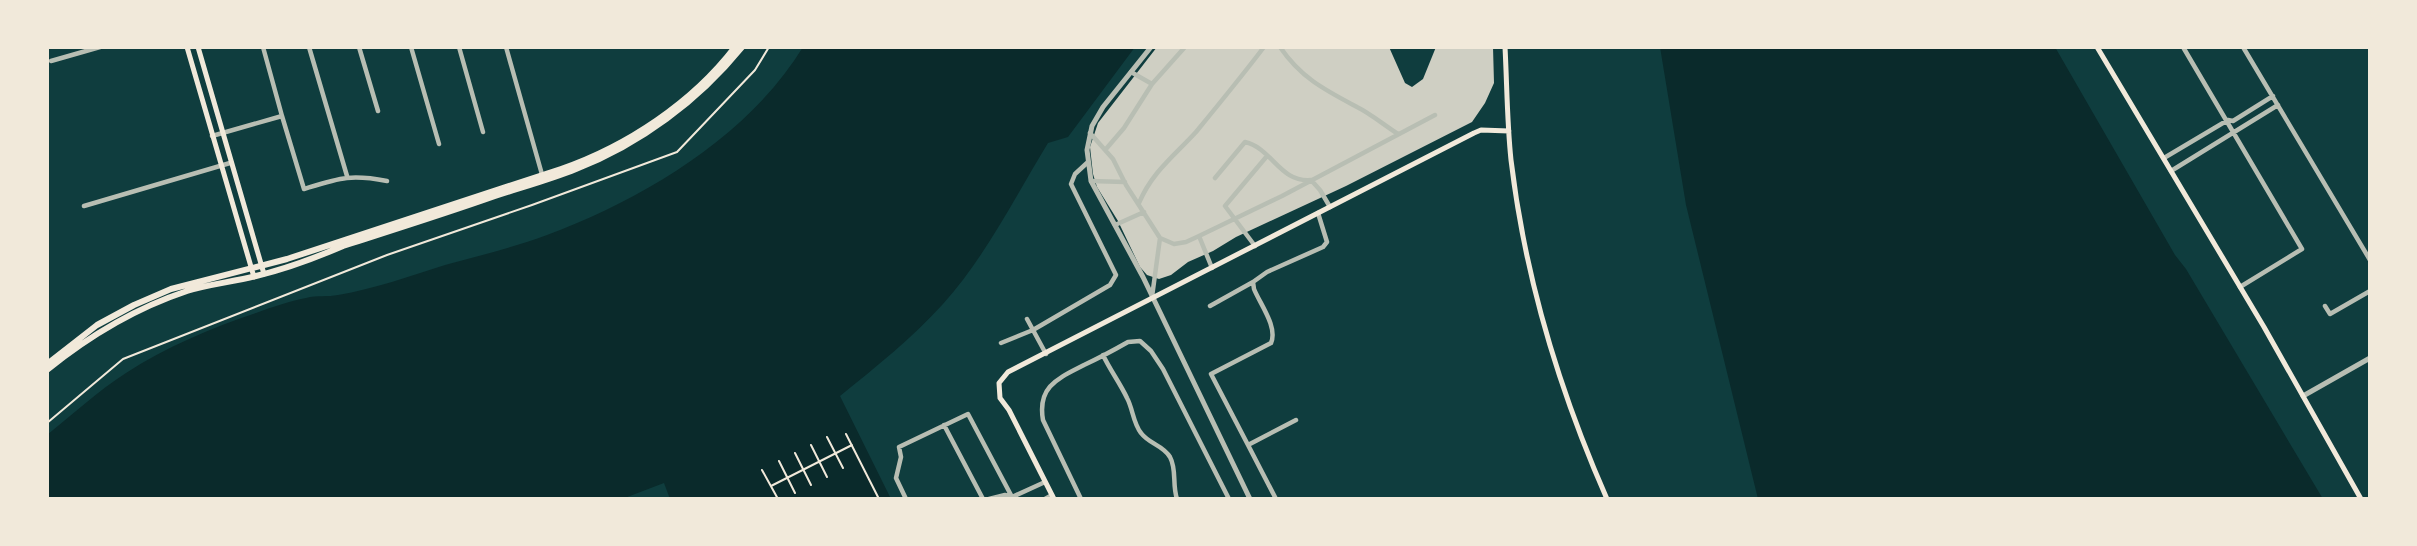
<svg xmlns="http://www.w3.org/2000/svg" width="2417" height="546" viewBox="0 0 2417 546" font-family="'DM Sans',sans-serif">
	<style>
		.water { fill: #0a2a2b }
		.building { fill: #cfcfc3 }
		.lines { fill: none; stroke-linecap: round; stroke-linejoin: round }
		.path { stroke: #f1e9da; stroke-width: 2 }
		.minor { stroke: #b8beb3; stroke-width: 4.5 }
		.tertiary { stroke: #b8beb3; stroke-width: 5 }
		.secondary { stroke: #f1e9da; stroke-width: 5 }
		.primary { stroke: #f1e9da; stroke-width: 6 }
	</style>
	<rect width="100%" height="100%" fill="#0f3d3e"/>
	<!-- water -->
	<path class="water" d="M803 47H1135L1068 137 1048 143C1015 197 986 256 943 304 912 338 876 367 840 396L891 499H670L664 483 622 499H47V435C73 414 98 391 126 373 166 347 211 328 256 313 272 307 290 301 306 298 317 295 328 297 338 295 374 289 410 276 445 265 479 256 514 247 547 235 643 199 748 137 803 47Z
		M1660 47H2055L2175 255 2186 269 2323 499H1758L1686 205Z"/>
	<!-- building -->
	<path class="building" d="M1157 47H1389L1405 83 1412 87 1423 79 1436 47H1493L1494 83 1485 103 1472 122 1346 186 1236 237 1213 251 1188 262 1171 275 1159 279 1147 275 1140 267 1118 221 1097 187 1093 174 1090 147 1098 123Z"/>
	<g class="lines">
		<!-- path -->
		<path class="path" d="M47 423 123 359 387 255 532 205 677 152 755 70 769 47
			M846 434 879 499
			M827 437 843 468
			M811 445 827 477
			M795 453 811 485
			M779 461 795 493
			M762 470 778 499
			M771 486 852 445"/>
		<!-- minor -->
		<path class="minor" d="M263 47 282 116
			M309 47 347 176
			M359 47 378 111
			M411 47 439 144
			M459 47 483 132
			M506 47 543 178
			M1280 47C1301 78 1325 90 1357 107 1371 114 1384 125 1398 134
			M2183 47 2302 249 2240 287
			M2243 47 2370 260
			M51 61 100 47
			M1131 72 1152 84
			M1090 133 1113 159 1126 185 1160 238 1174 244 1186 242 1199 236
			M212 136 282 116 304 189C340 178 350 174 387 181
			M1106 149 1124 128 1152 84 1185 47
			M2164 158 2228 120 2233 121 2273 96
			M2171 171 2278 105
			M1215 178 1245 142C1272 148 1280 183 1311 180L1320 190 1330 207
			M1091 181 1125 182
			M1139 203C1152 172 1174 156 1196 132 1219 104 1242 76 1264 47
			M84 206 230 163
			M1115 225 1144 212
			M1255 246 1225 206 1267 156
			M1212 268 1199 236 1282 196 1435 115
			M1152 297 1160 238
			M1210 306 1253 282
			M2325 306 2330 314 2370 291
			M1001 343 1033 330 1027 319
			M1046 354 1033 330 1110 285 1116 275 1071 184 1075 174 1088 162
			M1103 355C1110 370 1120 383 1127 398 1133 409 1133 423 1141 433 1149 444 1163 445 1170 457 1177 470 1172 484 1177 499
			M1296 420 1248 445 1211 374 1271 343C1278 327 1260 304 1254 289L1253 282 1267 272 1323 247 1327 242 1318 213
			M944 425 983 499
			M1248 445 1276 499
			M906 499 896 478 901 457 899 447 968 414 1012 497 1045 482
			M989 499 1005 495 1012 497
			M1045 499 1052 495
			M1081 499 1043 420C1037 386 1059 378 1084 365 1099 358 1114 350 1128 342L1140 341 1151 351 1163 369 1229 499"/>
		<!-- tertiary -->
		<path class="tertiary" d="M1151 47 1103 107 1092 126 1087 150 1091 181 1143 277 1250 499
			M2303 396 2370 358"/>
		<!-- secondary -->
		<path class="secondary" d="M187 47 254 277
			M198 47 264 274
			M1505 47C1507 85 1507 122 1511 160 1525 278 1559 390 1607 499
			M2097 47 2264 327 2361 499
			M1054 499 1009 410 1000 398 999 383 1008 372 1474 133 1481 130 1509 131"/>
		<!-- primary -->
		<path class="primary" d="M47 364 97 325 134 305 171 289 287 259 561 169C627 146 692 103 735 47
			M47 370C89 336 136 308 187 291 210 284 233 282 256 276 286 269 315 258 343 246 393 230 444 214 495 196 522 187 549 180 576 169 640 144 698 101 742 47"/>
	</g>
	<!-- border -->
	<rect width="2417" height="546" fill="none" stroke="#f1e9da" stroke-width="98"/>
</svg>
